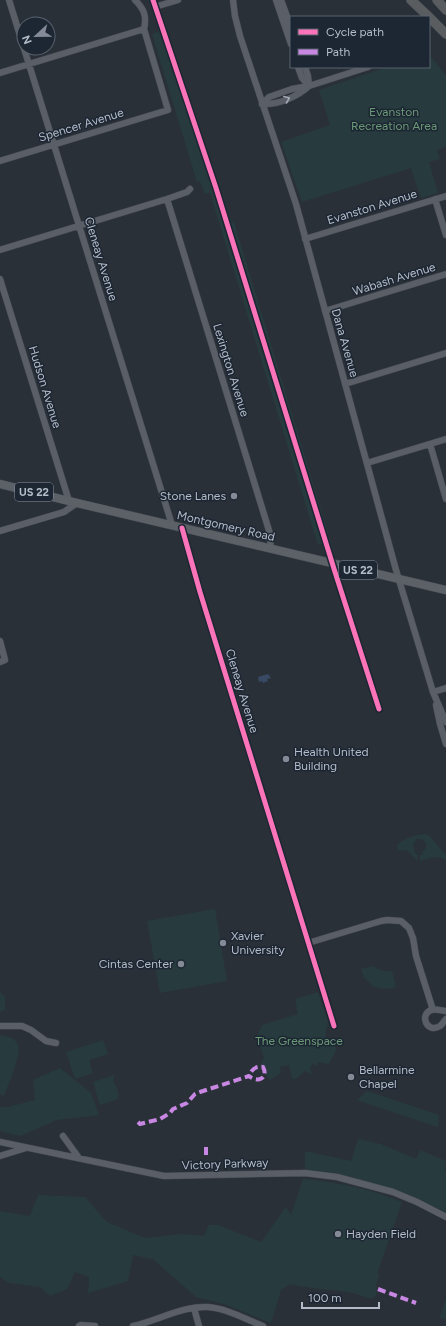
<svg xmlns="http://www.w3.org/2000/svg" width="446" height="1326" viewBox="0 0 446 1326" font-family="Figtree,sans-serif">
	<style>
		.green { fill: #273a3e }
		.water { fill: #384963 }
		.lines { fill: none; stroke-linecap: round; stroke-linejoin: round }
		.minor-casing { stroke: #484c53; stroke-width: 7 }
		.major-casing { stroke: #484c55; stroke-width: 9 }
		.highway-casing { stroke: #474c53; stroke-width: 10 }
		.minor { stroke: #5a5e66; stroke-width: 6 }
		.major { stroke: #5c6168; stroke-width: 8 }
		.highway { stroke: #5a5d60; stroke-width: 9 }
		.quiet { stroke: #c787e3; stroke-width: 4; stroke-dasharray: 8 4; stroke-linecap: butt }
		.cycleway-casing { stroke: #1d2633; stroke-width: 8 }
		.cycleway { stroke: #fb73b8; stroke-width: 5 }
		.oneway { stroke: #a2a9b5 }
		.poi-dot { fill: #848b96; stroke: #1d2633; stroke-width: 1.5 }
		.labels { text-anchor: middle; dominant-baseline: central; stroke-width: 3; stroke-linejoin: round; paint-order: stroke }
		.shield { fill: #1d2633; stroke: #878f9c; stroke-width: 1 }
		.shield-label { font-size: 11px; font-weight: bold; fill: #b4bcc9 }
		.park-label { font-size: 12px; fill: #6b9a76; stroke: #1d2633 }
		.street-label { font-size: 12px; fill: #b4bcc9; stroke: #1d2633 }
		.poi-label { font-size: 12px; fill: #b4bcc9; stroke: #1d2633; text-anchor: start }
	</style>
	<rect width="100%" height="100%" fill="#2a3038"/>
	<!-- green -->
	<path class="green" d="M150 0H156L211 162H212L214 167 213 168 232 223 234 222 335 556 324 553 322 544 318 545 210 193 205 194 200 181 197 182 152 34 160 31Z
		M429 55 446 75V147L437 150 440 159 429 162 438 193 421 198 411 168 302 202 281 142 330 125 319 90 387 67H429Z
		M425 834 430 836 443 852 446 854V860C435 855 431 858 420 861V855L423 854 422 852C430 847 426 837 416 839L413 845 415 853 418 855 417 861 407 850H398L397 845C405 838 415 835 425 834Z
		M215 909 227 981 160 993 147 921Z
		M373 966C379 970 384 972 392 971L396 987C387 989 380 990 371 985V984L364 977 361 969Z
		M0 992 5 997V1010L0 1012Z
		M318 992C321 1002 326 1012 328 1022 328 1028 324 1032 326 1038 328 1042 331 1044 335 1046L337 1049 329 1064 319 1062 316 1067 314 1063 310 1068 312 1074 305 1071 296 1079H292L289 1065 280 1067 281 1073 270 1080C265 1076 265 1069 260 1065L264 1058 257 1037 262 1025 298 1014 295 999Z
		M0 1035C6 1036 14 1037 17 1043 23 1054 8 1084 4 1096L0 1094Z
		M103 1040 108 1054 89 1060 93 1073 75 1079 66 1052Z
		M60 1068 91 1093 99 1115 57 1120 20 1136 0 1131V1107H8L35 1100 33 1080Z
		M115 1075 113 1080C116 1088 120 1090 118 1099L100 1105 93 1082Z
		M367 1091 439 1115 438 1127 357 1100Z
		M358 1139 381 1144 416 1159 420 1150 446 1161 445 1172H446V1217L379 1188 305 1173V1151L351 1161Z
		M303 1179C337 1182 370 1189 402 1202L377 1274 379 1276 376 1285 377 1292 374 1298C366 1299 360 1294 352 1293 332 1289 310 1289 290 1284L281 1290 271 1323 224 1304 196 1297 153 1259 133 1255 128 1281 88 1293 89 1277 75 1272 67 1289 50 1296 40 1287 9 1283 0 1277V1211L30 1216 38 1195 85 1197 107 1222 145 1238 182 1234 204 1236 209 1225H218L261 1242 286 1207 291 1215Z
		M446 1299V1320L439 1318Z"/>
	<!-- water -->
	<path class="water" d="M268 674 271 678 267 679 268 681 263 683 262 681 259 682 258 677Z"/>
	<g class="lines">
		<!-- minor casing -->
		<g class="minor-casing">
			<path id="minor" d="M9 0 172 525
				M233 0 235 16 240 36 296 204 396 570 433 692 446 722
				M276 0 291 44
				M281 0 291 27
				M158 6 178 0
				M298 67 302 78 309 86
				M305 67 308 76 309 86
				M0 73 144 29
				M262 104 269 97 292 89 309 86 368 67
				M262 104C278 105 297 97 309 86
				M0 161 168 110 144 29C147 16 144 9 135 0
				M167 199 271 537 270 549
				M435 199 446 235
				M305 239 446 196
				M0 250 167 199 187 192 190 189
				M0 279 69 501
				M325 311 446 274
				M345 384 446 353
				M430 444 446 499
				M367 463 446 439
				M182 528 200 592 308 943 381 921 387 920 401 921 409 928 413 938 416 956 433 1010
				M0 531 64 512 77 503
				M0 641 5 660 0 662
				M433 692 446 688
				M436 705 440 724 446 744
				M446 1011C441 1011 436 1008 431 1010 419 1015 427 1034 440 1026 443 1024 443 1022 446 1019
				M0 1026H22L31 1030 46 1041 56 1043
				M63 1136 79 1158
				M0 1142 164 1176 305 1173 337 1177 393 1192 417 1202 446 1217
				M0 1156 26 1148
				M194 1308 199 1326
				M79 1326 81 1325 95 1326
				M133 1326C157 1321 182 1306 207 1307 226 1308 245 1319 263 1326"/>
		</g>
		<!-- major casing -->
		<g class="major-casing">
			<path id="major" d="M0 484 77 503 446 590"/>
		</g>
		<!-- highway casing -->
		<g class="highway-casing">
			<path id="highway" d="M411 0 429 17
				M437 0 446 10
				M429 17 446 34"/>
		</g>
		<!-- minor -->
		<use href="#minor" class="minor"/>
		<!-- major -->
		<use href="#major" class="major"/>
		<!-- highway -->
		<use href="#highway" class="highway"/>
		<!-- quiet -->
		<path class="quiet" d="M138 1122 140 1124 160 1119 170 1113 173 1109 187 1103 195 1094 200 1092 249 1076C257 1083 269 1079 263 1067 255 1066 252 1069 249 1076
			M206 1147V1155
			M378 1289 416 1303"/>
		<!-- cycleway casing -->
		<g class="cycleway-casing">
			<path id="cycleway" d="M153 0 216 188 335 572 379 709
				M182 528 200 592 334 1026"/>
		</g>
		<!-- cycleway -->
		<use href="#cycleway" class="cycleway"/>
	</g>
	<!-- one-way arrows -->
	<defs><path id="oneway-chevron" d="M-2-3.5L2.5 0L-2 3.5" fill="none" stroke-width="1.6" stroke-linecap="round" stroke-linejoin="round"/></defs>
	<use class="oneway" href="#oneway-chevron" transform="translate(287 99) rotate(-21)"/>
	<!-- markers -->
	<g class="poi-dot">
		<circle cx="234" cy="496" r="4"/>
		<circle cx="286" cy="759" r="4"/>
		<circle cx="223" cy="943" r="4"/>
		<circle cx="181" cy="964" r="4"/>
		<circle cx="351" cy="1077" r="4"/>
		<circle cx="338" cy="1234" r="4"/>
	</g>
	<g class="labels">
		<!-- shield labels -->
		<g class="shield">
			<rect x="15" y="483" width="38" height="18" rx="3"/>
			<rect x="339" y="561" width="38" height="18" rx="3"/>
		</g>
		<g class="shield-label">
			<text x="34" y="492">US 22</text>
			<text x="358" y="570">US 22</text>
		</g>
		<!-- park labels -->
		<g class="park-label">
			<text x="394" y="112">Evanston<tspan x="394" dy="14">Recreation Area</tspan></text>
			<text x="299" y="1041">The Greenspace</text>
		</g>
		<!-- street labels -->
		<g class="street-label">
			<text transform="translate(81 125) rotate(-17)">Spencer Avenue</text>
			<text transform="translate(372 207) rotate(-17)">Evanston Avenue</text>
			<text transform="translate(101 259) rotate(73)">Cleneay Avenue</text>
			<text transform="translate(394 279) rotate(-17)">Wabash Avenue</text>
			<text transform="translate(345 343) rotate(74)">Dana Avenue</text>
			<text transform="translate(231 370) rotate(73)">Lexington Avenue</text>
			<text transform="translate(45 387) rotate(73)">Hudson Avenue</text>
			<text transform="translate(226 526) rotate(13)">Montgomery Road</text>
			<text transform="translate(242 691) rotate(73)">Cleneay Avenue</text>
			<text transform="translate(225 1164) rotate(-2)">Victory Parkway</text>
		</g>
		<!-- poi labels -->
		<g class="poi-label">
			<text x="226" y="496" text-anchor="end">Stone Lanes</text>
			<text x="294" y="752">Health United<tspan x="294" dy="14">Building</tspan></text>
			<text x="231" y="936">Xavier<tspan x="231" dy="14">University</tspan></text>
			<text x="173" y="964" text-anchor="end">Cintas Center</text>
			<text x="359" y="1070">Bellarmine<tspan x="359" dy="14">Chapel</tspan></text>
			<text x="346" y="1234">Hayden Field</text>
		</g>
	</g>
	<!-- legend -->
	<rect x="290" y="16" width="140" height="52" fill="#1d2633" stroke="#59626f"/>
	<rect x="298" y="29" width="20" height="6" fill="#fb73b8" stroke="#59626f"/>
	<text x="326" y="36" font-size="12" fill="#b4bcc9">Cycle path</text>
	<rect x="298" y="49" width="20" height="6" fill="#c787e3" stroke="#59626f"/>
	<text x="326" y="56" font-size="12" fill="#b4bcc9">Path</text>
	<!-- north arrow -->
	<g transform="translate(36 36) rotate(248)"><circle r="19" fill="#1d2633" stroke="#59626f"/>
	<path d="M0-3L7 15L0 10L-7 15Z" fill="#848b96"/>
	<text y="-6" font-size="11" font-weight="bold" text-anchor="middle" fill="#b4bcc9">N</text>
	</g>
	<!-- scale -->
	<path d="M302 1302v6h77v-6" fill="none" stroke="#b4bcc9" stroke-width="2"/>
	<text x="308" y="1302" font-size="12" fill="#b4bcc9" stroke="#1d2633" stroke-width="3" paint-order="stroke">100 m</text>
</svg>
